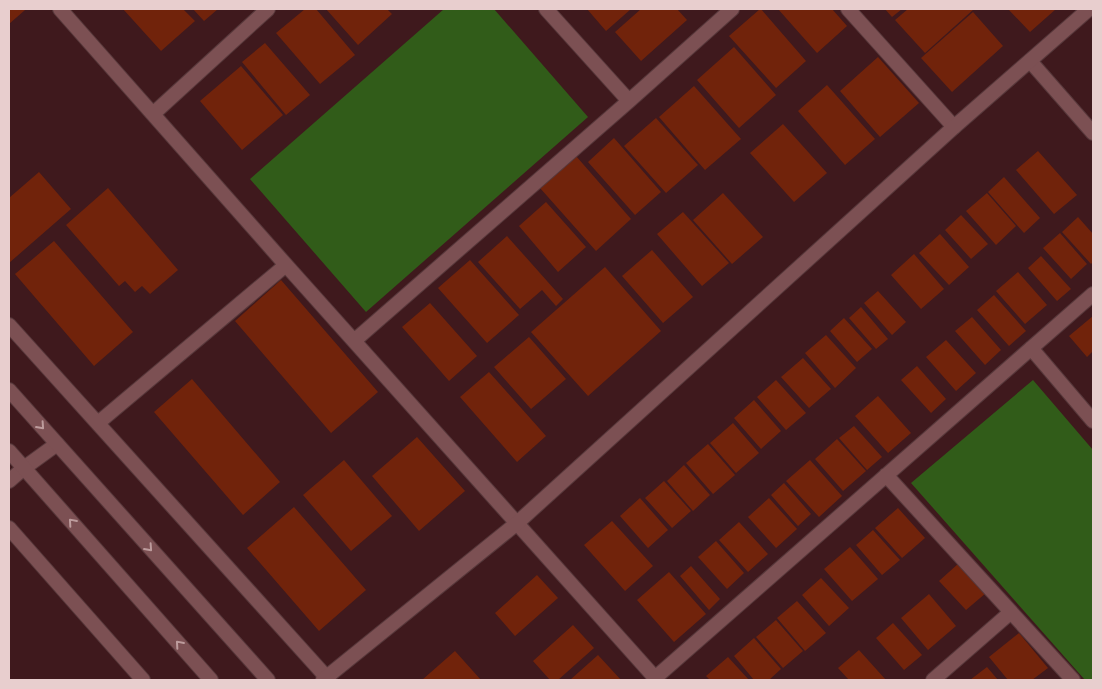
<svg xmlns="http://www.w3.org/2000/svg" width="1102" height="689" viewBox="0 0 1102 689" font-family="'Fira Sans Condensed',sans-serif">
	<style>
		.green { fill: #315c19 }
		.building { fill: #71230b }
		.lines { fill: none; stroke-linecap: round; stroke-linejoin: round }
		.minor-casing { stroke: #57383b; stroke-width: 16 }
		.tertiary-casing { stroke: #57383b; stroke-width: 16 }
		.minor { stroke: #7c5053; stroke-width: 14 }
		.tertiary { stroke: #7c5053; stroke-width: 14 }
		.oneway { stroke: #bd9c9d }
	</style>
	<rect width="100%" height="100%" fill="#3f191d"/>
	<!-- green -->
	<path class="green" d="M444 9H494L588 117 366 312 250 179Z
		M1033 380 1093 450V680H1085L911 483Z"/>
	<!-- building -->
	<path class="building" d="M9 9H24L25 10 9 24Z
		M123 9H183L195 21 161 51Z
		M193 9H218L204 21Z
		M305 9H316L355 55 320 84 276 33Z
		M326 9H387L392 14 358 45Z
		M587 9H631L606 31Z
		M641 9H677L687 20 641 61 615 32Z
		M760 9H761L806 61 776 88 729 36Z
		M778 9H832L847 26 817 53Z
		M885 9H902L892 17Z
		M908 9H974L925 53 895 20Z
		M1008 9H1056L1030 32Z
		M973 12 1003 46 952 92 921 58Z
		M265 43 310 95 286 115 242 62Z
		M734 47 776 95 739 128 697 80Z
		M878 57 919 103 880 137 840 91Z
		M241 66 283 115 242 150 200 101Z
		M827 85 875 139 845 165 798 111Z
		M694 86 741 139 705 170 659 117Z
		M656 118 698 165 666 193 624 146Z
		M783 124 827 173 794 202 750 153Z
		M614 138 661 192 635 215 588 162Z
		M1038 151 1077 195 1054 214 1016 170Z
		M576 156 631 219 596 251 540 188Z
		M39 172 71 209 9 263V198Z
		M1004 177 1040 218 1024 233 988 192Z
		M108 188 178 270 150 294 142 286 135 292 125 281 119 286 66 225Z
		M723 193 763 237 732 264 693 220Z
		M987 193 1016 226 996 245 966 211Z
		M546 202 586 247 558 272 519 226Z
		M683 212 729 263 702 286 657 234Z
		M961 215 988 244 971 259 945 230Z
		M1078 217 1093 234V262L1091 264 1062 232Z
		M1060 233 1087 264 1071 279 1043 248Z
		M940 234 969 267 949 285 919 253Z
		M507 236 563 299 556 306 542 290 520 309 478 262Z
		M54 241 133 332 94 366 15 274Z
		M652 250 693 297 663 323 622 276Z
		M914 254 944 289 921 309 891 275Z
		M1041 256 1071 289 1057 301 1028 268Z
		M470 260 519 315 487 343 438 288Z
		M605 267 661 331 588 396 531 332Z
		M1018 272 1047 305 1025 324 996 291Z
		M281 280 378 392 331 433 235 321Z
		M878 291 906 322 892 335 864 303Z
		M994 295 1026 331 1009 346 977 310Z
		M430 303 477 356 449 381 402 327Z
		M861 307 888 339 876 349 849 318Z
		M1093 316V351L1087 357 1069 336Z
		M972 317 1001 350 985 365 955 331Z
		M844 318 872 349 857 362 830 331Z
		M826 335 856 368 835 388 805 353Z
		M529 337 566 379 531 409 494 367Z
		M946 340 976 373 956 391 926 357Z
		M803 358 831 389 809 408 781 377Z
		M917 366 946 399 931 413 901 380Z
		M489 372 546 436 517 462 460 397Z
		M192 379 280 482 243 515 154 412Z
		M776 380 806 413 786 430 757 397Z
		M878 396 911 433 888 453 855 416Z
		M754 400 781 431 761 449 734 418Z
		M733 423 759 453 736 473 710 443Z
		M854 426 882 457 867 470 839 438Z
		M417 437 465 491 419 531 372 476Z
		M837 439 866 471 843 491 815 459Z
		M708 444 735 475 713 494 686 463Z
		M344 460 392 516 351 551 303 495Z
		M810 460 842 496 819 517 786 481Z
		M684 465 710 495 693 511 667 481Z
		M664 481 691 511 672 528 645 498Z
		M784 483 811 514 798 526 771 495Z
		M640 498 668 530 648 548 620 516Z
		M769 498 797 529 776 548 748 517Z
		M294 507 366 590 319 631 247 548Z
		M898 508 925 538 902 558 875 528Z
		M612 521 653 566 625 591 584 545Z
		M739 522 768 554 748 572 719 540Z
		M873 530 900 560 882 575 856 545Z
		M716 541 744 573 727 589 698 557Z
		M850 547 878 579 852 601 824 569Z
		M959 563 986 593 966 610 939 581Z
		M691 566 720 599 709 610 680 576Z
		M669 572 706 614 674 642 637 600Z
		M537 575 558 598 515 636 495 613Z
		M821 578 849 608 829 626 802 595Z
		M929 594 956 626 928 650 901 618Z
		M797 601 826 633 805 651 777 618Z
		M776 620 803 651 783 668 756 637Z
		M893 623 922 655 904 670 876 638Z
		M573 625 594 648 558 680H550L533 661Z
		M1019 633 1048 668 1032 680H1008L989 657Z
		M754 638 781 669 769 680H754L734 656Z
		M859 650 886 680H849L838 668Z
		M455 651 481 680H422Z
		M598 655 621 680H570Z
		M728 657 749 680H710L706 676Z
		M987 667 998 680H970Z"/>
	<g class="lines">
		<!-- minor casing -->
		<g class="minor-casing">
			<path id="minor" d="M60 9 286 265 657 680
				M546 9 629 101
				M848 9 954 127
				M1030 61 1093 133
				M153 114 268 9
				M9 325 329 680
				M354 341 629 101 732 9
				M1031 348 1093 421
				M98 423 286 265
				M886 475 1073 680
				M9 481 24 468 57 444
				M9 528 143 680
				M655 678 1093 294
				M933 680 1011 612"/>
		</g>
		<!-- tertiary casing -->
		<g class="tertiary-casing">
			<path id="tertiary" d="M9 390 268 680
				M9 451 211 680
				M323 680 516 524 954 127 1089 9"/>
		</g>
		<!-- minor -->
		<use href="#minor" class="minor"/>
		<!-- tertiary -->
		<use href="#tertiary" class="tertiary"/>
	</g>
	<!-- one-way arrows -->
	<defs><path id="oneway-chevron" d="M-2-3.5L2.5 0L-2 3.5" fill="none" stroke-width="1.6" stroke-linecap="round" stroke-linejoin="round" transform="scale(1.25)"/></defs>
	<g class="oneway">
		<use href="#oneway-chevron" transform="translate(41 426) rotate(48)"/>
		<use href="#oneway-chevron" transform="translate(72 522) rotate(-131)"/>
		<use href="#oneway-chevron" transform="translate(149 548) rotate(48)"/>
		<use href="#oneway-chevron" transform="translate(179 644) rotate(-131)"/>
	</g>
	<!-- border -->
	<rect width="1102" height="689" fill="none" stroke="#e8cece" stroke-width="20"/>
</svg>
